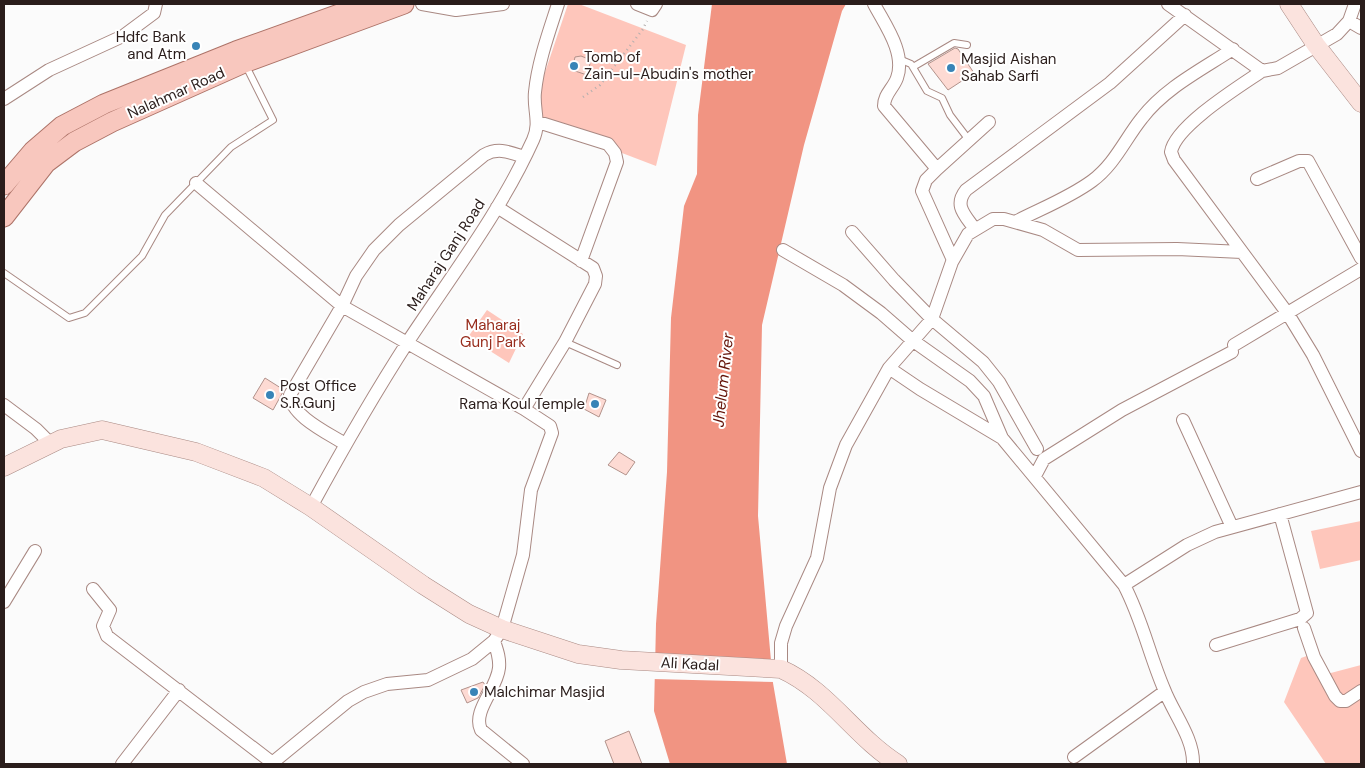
<svg xmlns="http://www.w3.org/2000/svg" width="1365" height="768" viewBox="0 0 1365 768" font-family="'DM Sans',sans-serif">
	<style>
		.green { fill: #fec6bb }
		.water { fill: #f19482 }
		.pier { fill: #fbfbfb }
		.building { fill: #fddad3; stroke: #b2928b }
		.lines { fill: none; stroke-linecap: round; stroke-linejoin: round }
		.lane-casing { stroke: #a98983; stroke-width: 8 }
		.street-casing { stroke: #a98983; stroke-width: 14 }
		.secondary-casing { stroke: #a98983; stroke-width: 19 }
		.primary-casing { stroke: #ad7368; stroke-width: 21 }
		.path { stroke: #b2aead; stroke-width: 2.5; stroke-dasharray: 1 4; stroke-linecap: butt }
		.lane { stroke: #fff; stroke-width: 6 }
		.street { stroke: #fff; stroke-width: 12 }
		.secondary { stroke: #fbe3de; stroke-width: 18 }
		.primary { stroke: #f8c7be; stroke-width: 19 }
		.poi-dot { fill: #3884b7; stroke: #fff; stroke-width: 2 }
		.labels { text-anchor: middle; dominant-baseline: central; stroke-width: 4; stroke-linejoin: round; paint-order: stroke }
		.poi-label { font-size: 15px; fill: #2a1d1b; stroke: #fff; text-anchor: start }
		.street-label { font-size: 15px; fill: #2a1d1b; stroke: #fff }
		.park-label { font-size: 15px; fill: #982d1d; stroke: #fff }
		.water-label { font-size: 16px; font-style: italic; fill: #631106; stroke: #fff }
	</style>
	<rect width="100%" height="100%" fill="#fbfbfb"/>
	<!-- green -->
	<path class="green" d="M568 4H579L686 45 656 166 622 153 610 142 540 119 538 93Z
		M487 310 523 334 509 363 468 337Z
		M1361 521V560L1320 569 1311 531Z
		M1315 653 1327 674 1361 665V764H1326L1284 702 1301 658Z"/>
	<!-- water -->
	<path class="water" d="M712 4H846L842 11 804 145 762 325 758 516 773 683 787 764H670L654 711 656 624 667 472 671 318 684 206 697 174 698 115Z"/>
	<!-- pier -->
	<path class="pier" d="M653 658 773 661 775 682 652 679Z"/>
	<!-- building -->
	<path class="building" d="M955 48 958 49 974 73 948 90 928 64Z
		M581 56 591 60 587 75 572 70 575 57Z
		M265 378 284 390 273 410 253 398Z
		M589 393 606 400 599 417 584 409Z
		M619 452 635 462 626 475 608 465Z
		M483 682 485 685 478 698 467 703 461 690Z
		M629 731 642 764H614L605 741Z"/>
	<g class="lines">
		<!-- lane casing -->
		<g class="lane-casing">
			<path id="lane" d="M899 59 911 64 927 91 942 98 950 115 969 140
				M913 67 954 43 967 45
				M4 273 69 318 85 313 142 256 165 215 231 147 273 120 245 64
				M565 342 617 365"/>
		</g>
		<!-- street casing -->
		<g class="street-casing">
			<path id="street" d="M422 4 456 10 503 4
				M637 4 652 10 656 4
				M874 4C885 25 906 53 897 78 893 89 884 94 884 106L937 169 926 180 922 191 953 260
				M1168 4 1262 71 1278 68 1337 34 1349 21 1355 4
				M1349 21 1361 28
				M1262 71C1240 86 1175 126 1171 152L1174 160 1288 314 1313 355 1361 451
				M4 99 49 70 123 36 154 13 156 4
				M538 122 608 144 615 153 617 162 581 261
				M937 169 989 122
				M1257 179 1299 161H1308L1361 258
				M196 183 342 306 524 409 565 342 595 284 596 276 593 268 497 207
				M1015 222C1040 209 1069 198 1092 181 1115 164 1125 139 1142 118 1165 88 1201 70 1233 49
				M974 228C964 214 954 205 966 190L1110 83 1185 15
				M852 232 894 280 932 319 983 362 999 382 1037 449
				M783 250 843 285 881 313 912 340 970 381 984 396 1002 438
				M1234 345 1361 269
				M889 368 920 389 1002 438 1124 585C1142 619 1149 654 1164 689 1173 713 1194 738 1193 764
				M4 405 36 429 50 443
				M1183 420 1232 527
				M345 444C328 433 291 416 290 395L342 306 356 276 374 250 399 225 484 155C498 147 509 152 524 157
				M1035 476 1044 459 1122 410 1232 352
				M311 507C342 450 374 394 409 340 452 275 501 211 533 140 541 123 533 109 535 92 538 62 549 32 558 4
				M1124 585 1187 545 1215 532 1361 492
				M93 589 110 610 103 626 107 636 274 764
				M4 602 35 551
				M1304 628 1314 657 1335 696 1340 701H1346L1361 691
				M494 641C497 650 500 658 499 668 497 689 472 711 481 730L523 764
				M1216 645 1300 619 1307 613 1280 514
				M781 669V643L786 626 817 558 830 488 846 445 889 368 932 319 952 262 968 234 993 219H1004L1043 230 1078 250 1177 249 1242 252
				M1074 757 1164 692
				M122 764 179 690
				M271 764 348 701 364 692 387 684 428 680 472 659 494 641 502 629 523 555 531 490 552 433 550 426 524 409"/>
		</g>
		<!-- secondary casing -->
		<g class="secondary-casing">
			<path id="secondary" d="M1289 4 1316 45 1361 103
				M4 467 61 439 102 430 196 452 264 478 311 507 423 585 469 614 502 629 578 654 621 660 781 669C828 690 855 737 898 764"/>
		</g>
		<!-- primary casing -->
		<g class="primary-casing">
			<path id="primary" d="M4 185 33 151 62 126 104 104 236 51 367 4
				M4 217 46 163 74 142 112 122 244 63 404 4"/>
		</g>
		<!-- path -->
		<path class="path" d="M583 97 600 85 643 29 647 21"/>
		<!-- lane -->
		<use href="#lane" class="lane"/>
		<!-- street -->
		<use href="#street" class="street"/>
		<!-- secondary -->
		<use href="#secondary" class="secondary"/>
		<!-- primary -->
		<use href="#primary" class="primary"/>
	</g>
	<!-- markers -->
	<g class="poi-dot">
		<circle cx="196" cy="46" r="5"/>
		<circle cx="574" cy="66" r="5"/>
		<circle cx="951" cy="68" r="5"/>
		<circle cx="270" cy="395" r="5"/>
		<circle cx="595" cy="404" r="5"/>
		<circle cx="474" cy="692" r="5"/>
	</g>
	<g class="labels">
		<!-- poi labels -->
		<g class="poi-label">
			<text x="186" y="37" text-anchor="end">Hdfc Bank<tspan x="186" dy="17">and Atm</tspan></text>
			<text x="584" y="57">Tomb of<tspan x="584" dy="17">Zain-ul-Abudin's mother</tspan></text>
			<text x="961" y="59">Masjid Aishan<tspan x="961" dy="17">Sahab Sarfi</tspan></text>
			<text x="280" y="386">Post Office<tspan x="280" dy="17">S.R.Gunj</tspan></text>
			<text x="585" y="404" text-anchor="end">Rama Koul Temple</text>
			<text x="484" y="692">Malchimar Masjid</text>
		</g>
		<!-- street labels -->
		<g class="street-label">
			<text transform="translate(176 93) rotate(-24)">Nalahmar Road</text>
			<text transform="translate(446 255) rotate(-57)">Maharaj Ganj Road</text>
			<text transform="translate(690 664) rotate(3)">Ali Kadal</text>
		</g>
		<!-- park labels -->
		<g class="park-label">
			<text x="493" y="325">Maharaj<tspan x="493" dy="17">Gunj Park</tspan></text>
		</g>
		<!-- water labels -->
		<g class="water-label">
			<text transform="translate(723 380) rotate(-84)">Jhelum River</text>
		</g>
	</g>
	<!-- border -->
	<rect width="1365" height="768" fill="none" stroke="#2a1d1b" stroke-width="10"/>
</svg>
